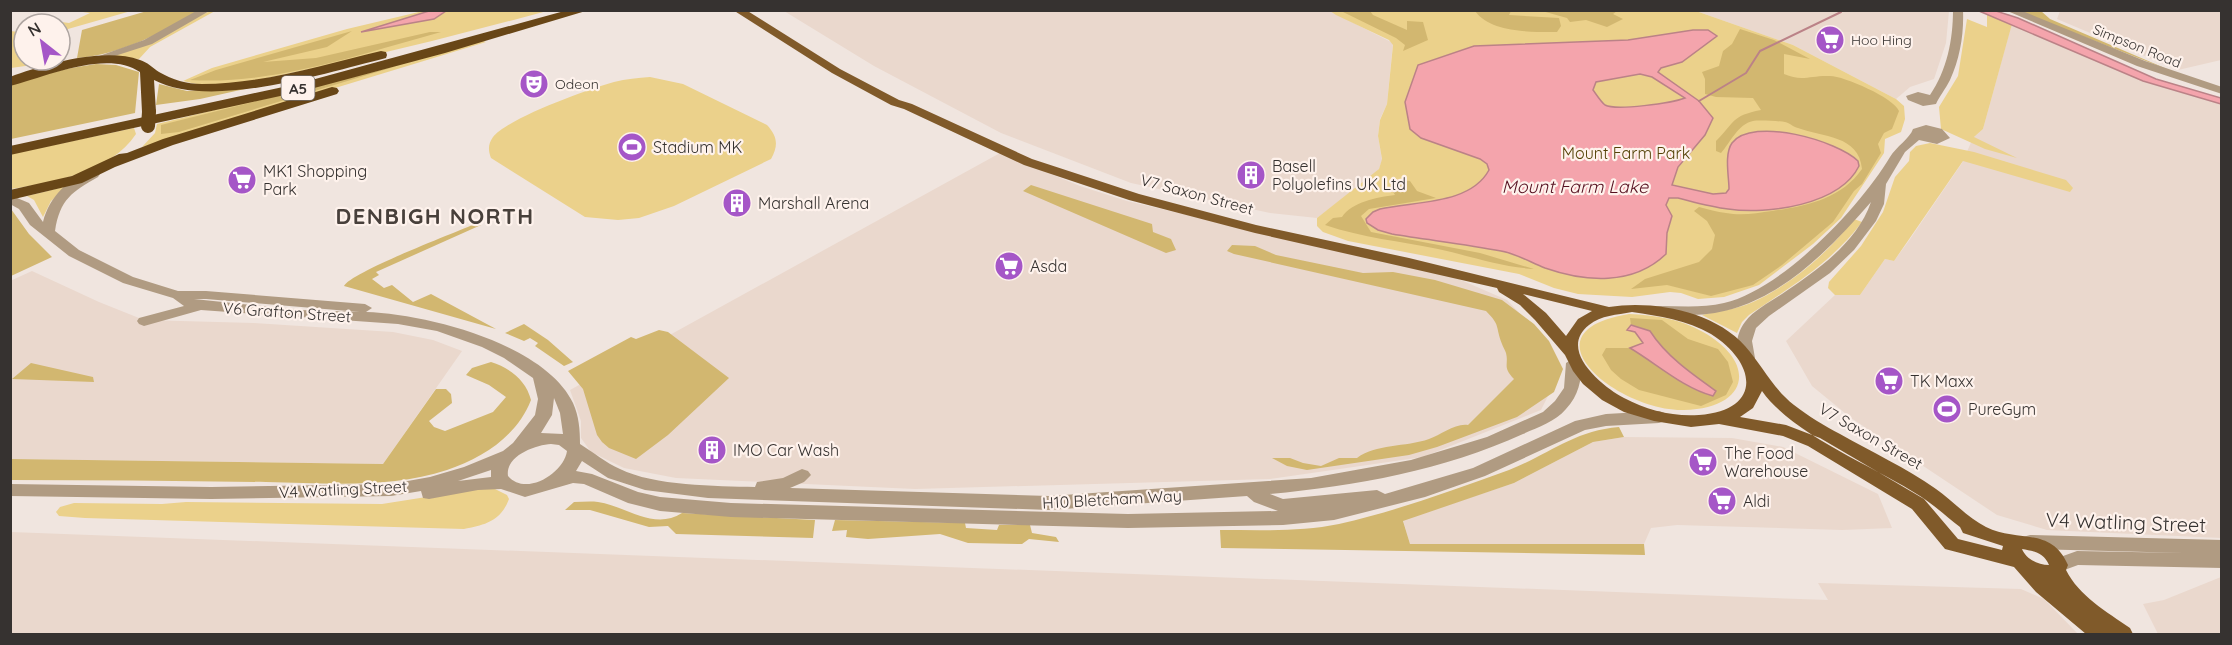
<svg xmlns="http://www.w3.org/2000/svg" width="2232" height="645" viewBox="0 0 2232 645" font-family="Quicksand,sans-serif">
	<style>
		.built { fill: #ead8cd }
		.green { fill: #ebd18b }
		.forest { fill: #d2b770 }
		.water { fill: #f4a4ac; stroke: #bb8287; stroke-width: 1.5; fill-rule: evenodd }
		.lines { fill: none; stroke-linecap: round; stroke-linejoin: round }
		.stream { stroke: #bb8287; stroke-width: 2 }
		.minor { fill: #b09b82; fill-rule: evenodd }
		.major { fill: #805a2a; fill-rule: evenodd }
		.highway { fill: #684617; fill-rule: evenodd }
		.highway-bridge { stroke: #684617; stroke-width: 14 }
		.labels { text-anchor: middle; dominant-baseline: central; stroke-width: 4.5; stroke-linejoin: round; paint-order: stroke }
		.far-poi-label { font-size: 14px; fill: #363230; stroke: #fef2ec; text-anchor: start }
		.far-street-label { font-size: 14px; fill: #363230; stroke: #fef2ec }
		.shield { fill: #fef2ec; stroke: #726c68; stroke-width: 1.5 }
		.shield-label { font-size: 15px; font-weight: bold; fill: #363230 }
		.poi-label { font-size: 16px; fill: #363230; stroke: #fef2ec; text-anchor: start }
		.park-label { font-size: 16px; fill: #554207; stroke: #fef2ec }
		.street-label { font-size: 16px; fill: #363230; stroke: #fef2ec }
		.water-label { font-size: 18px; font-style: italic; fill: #561020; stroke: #fef2ec }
		.near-street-label { font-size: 20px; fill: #363230; stroke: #fef2ec }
		.district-label { font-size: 22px; font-weight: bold; letter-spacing: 1.5px; fill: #48403b; stroke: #fef2ec }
	</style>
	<rect width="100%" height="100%" fill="#f0e5df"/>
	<!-- built -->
	<path class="built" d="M784 11H1330L1393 43 1387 104 1380 119 1378 136 1382 160 1379 169 1373 176 1317 218 1270 213 1131 183 1001 133 874 66Z
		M1696 11H1949L1946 43 1934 79 1910 87 1896 99 1793 45Z
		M2060 11H2221V60L2178 70 2057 19Z
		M2012 23 2143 81 2221 104V538L2047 530 1997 515 1851 418 1812 386 1786 341 1835 295H1860L1885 259 1894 261 1908 242 1962 163 1973 138 1983 129Z
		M1000 153 1080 186 1127 201 1454 277 1507 300 1537 331 1560 372 1541 410 1423 457 1270 479 915 489 676 478 624 468 591 452 581 438V421L570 390Z
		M32 271 99 302 144 320 254 323 393 332 433 340 462 351 383 464 11 459 10 281Z
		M1624 437 1732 438 1783 447 1878 494 1892 528 1842 530 1677 525 1651 528 1644 544H1410L1403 520 1514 483 1593 442Z
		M11 532 1828 600 1818 583 2021 589 2044 599 2078 634H11Z
		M2221 577V634H2158L2143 604 2164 600Z"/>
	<!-- green -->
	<path class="green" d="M76 11H131L68 29 61 61 11 68V31L18 32 24 29V60H60V24H36L46 20 69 23 90 13Z
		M210 11H215L150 47 139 59 111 57Z
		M423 11H547C465 33 384 54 301 71 264 78 220 92 183 81L212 68 347 29Z
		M1330 11H1696L1793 45 1896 99 1904 106 1905 119 1901 132 1885 139 1884 153 1841 218 1813 244 1759 285 1724 297 1698 299 1681 293 1670 292 1632 297 1578 294 1554 288 1519 274 1348 241 1323 232 1317 226V218L1379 169 1382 159 1378 136 1380 120 1387 104 1393 45 1389 40 1336 15Z
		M1987 14 2012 24 1983 129 1974 137 2017 158 1985 149 1941 129 1939 107 1958 76 1967 19 1987 27Z
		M483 41 486 42 142 147 155 133 157 124 390 67Z
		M650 77 683 84 767 125C777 136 779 145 771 159L674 206 639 218 618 220 585 217 491 158C488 150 488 144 493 137 508 118 589 89 614 82 626 79 638 78 650 77Z
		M134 128 136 134C110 173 54 182 11 189V154Z
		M1930 143 1974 152 2066 180 2073 188 2070 192 1963 161 1894 261 1885 259 1860 295H1835L1828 288 1829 282 1861 246 1883 212 1895 177 1909 161 1910 152 1916 146Z
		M68 186 51 201 43 217 34 200 27 196Z
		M1854 219 1862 222C1830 264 1792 286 1749 315L1742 322 1737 333 1702 315C1719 311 1737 309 1753 302 1792 284 1828 253 1854 219Z
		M1629 314C1655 315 1680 319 1703 332 1758 363 1749 408 1684 410 1620 412 1518 332 1629 314Z
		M477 489H495L507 495 509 499C501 521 485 525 464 529L85 518 59 516 56 512 60 507 74 503 162 504 186 502 382 504Z"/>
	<!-- forest -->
	<path class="forest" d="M147 11H197C163 33 119 55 77 58L82 30Z
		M1341 11H1370L1373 15 1407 30V21L1423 22 1428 40 1403 51 1405 45 1396 38Z
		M1475 11H1511L1509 15 1559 18 1561 26 1557 32C1531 32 1491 33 1475 11Z
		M1542 11H1617L1613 14 1623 19 1607 27 1586 20 1570 22 1567 18Z
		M2018 11H2041L2050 19 2174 72Z
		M1740 29 1774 40 1810 59 1784 54V74C1802 82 1811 75 1830 76 1844 76 1894 98 1899 111L1892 129 1884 133 1878 144 1881 153 1862 184 1854 191 1833 222 1782 265 1753 285 1711 296 1667 285 1631 289 1645 279 1699 262 1712 249 1715 235 1707 221 1694 211 1699 207C1708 209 1717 212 1726 213 1742 216 1757 213 1772 211 1807 206 1841 199 1862 169 1859 135 1822 137 1798 128 1793 127 1790 123 1785 122 1780 121 1758 120 1753 121 1738 124 1730 143 1721 153L1716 151V141C1736 121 1731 116 1761 110L1753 98 1716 97 1705 94V79L1702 72 1719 66 1723 51 1732 44Z
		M352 31 327 47 263 62 316 58 430 32H441C360 54 275 85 190 80L216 70Z
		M96 64 116 65 139 72 135 113 11 139 10 86C38 75 67 68 96 64Z
		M397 66 179 132 161 134V125Z
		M159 84 187 91 258 86 200 99 156 105Z
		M1398 180 1410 181 1417 191 1436 198 1369 209 1361 216 1371 232 1480 253 1534 269C1501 267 1470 256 1438 249 1400 241 1363 238 1325 225L1333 218 1342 217C1352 202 1377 197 1395 195L1390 187Z
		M1031 185 1152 224 1153 232 1171 239 1176 250 1166 253 1023 191Z
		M11 209 29 234 52 257 11 276Z
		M477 223 481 225 376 272 379 275 372 279 384 288 392 285 413 302 431 294 496 329 344 286C351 272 457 232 477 223Z
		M1232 245 1255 246 1276 255 1363 273 1393 272 1435 280 1502 300 1534 324 1549 341 1563 369 1554 392 1517 417 1437 447 1409 455 1307 470 1287 466 1272 458H1290L1303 463 1321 466 1339 458H1357C1375 444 1406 447 1429 439 1441 435 1455 423 1468 425L1514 379C1502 367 1509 365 1506 353 1505 350 1503 347 1502 344 1495 326 1501 326 1486 311L1234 254 1227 251Z
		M1630 318 1662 320 1688 339 1718 349 1728 362 1733 382 1726 395 1701 406 1639 390 1621 379 1611 370 1602 355 1606 348H1630L1653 362 1715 391C1692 374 1666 355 1650 331L1631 325Z
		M524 324 548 340 573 362 564 366 535 346 538 343 530 338 524 341 505 333Z
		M659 330 668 332 729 378 668 435 636 459 609 448 602 442 597 435 583 389 568 371 631 337 636 339Z
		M491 362C510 368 526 380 531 400 517 436 483 458 447 470 390 489 325 483 266 482 181 481 96 480 11 480V459L383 464 436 389H446L451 394 452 403 429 421 434 427 445 431 493 412 506 397 489 385 466 375 472 368Z
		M31 363 93 377 94 382 12 379Z
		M1619 427 1624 437 1593 442 1514 483 1403 521 1410 544H1644L1645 555 1221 548 1220 530C1259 530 1300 532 1339 524 1397 511 1453 490 1509 470 1550 454 1573 431 1619 427Z
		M574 502C582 502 590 501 598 502 626 506 654 531 682 513L815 520 813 538 676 534 668 526 649 527 590 510H565Z
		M835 520 965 523 966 528 997 530 999 525H1030L1032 533 1056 537 1059 542 1029 539 1022 544 968 543 940 534 868 539 846 537 847 530 832 531Z"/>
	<!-- water -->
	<path class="water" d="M429 11H446L434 19 361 32Z
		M1979 11H1996L2018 18 2156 79 2221 98V104L2143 81Z
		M1693 30H1708L1717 36 1682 62 1661 68 1658 72 1699 101 1713 118 1705 135 1678 167 1672 185 1713 194 1726 193 1729 189C1729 177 1724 154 1732 143 1753 116 1838 141 1858 161L1859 166C1840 205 1767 215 1728 209 1711 207 1694 202 1678 198H1669L1666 205 1672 216 1667 233 1666 254C1633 286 1585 282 1545 268 1530 262 1517 254 1501 251 1465 244 1428 240 1392 234L1378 230 1367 223 1366 219 1373 212 1380 209C1415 201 1470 205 1489 170L1487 164 1480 159 1421 138 1410 129 1405 102 1418 65 1474 46 1628 40ZM1640 74 1652 77 1685 98C1672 103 1616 111 1605 105 1601 102 1596 94 1593 90L1596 82Z
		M1631 325 1650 331C1666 356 1692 374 1716 391L1713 396C1683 388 1657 364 1630 348L1643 343 1635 332 1627 330Z"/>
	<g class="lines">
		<!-- stream -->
		<path class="stream" d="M1699 101 1746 73 1760 51 1841 12"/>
		<!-- minor -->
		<path class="minor" d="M198 10H211L152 44 93 63 88 60 144 40Z
			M1953 10H1963C1964 34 1960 58 1950 80 1946 88 1939 97 1936 104L1923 106 1908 100 1906 96 1918 92 1930 95C1947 70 1953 40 1953 10Z
			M2005 10H2020L2145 61 2222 87V94L2137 66Z
			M1926 125 1942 129 1950 138 1937 144 1919 140 1905 152 1886 184 1884 204 1876 221 1854 250 1830 273 1769 316 1756 328 1752 341 1755 358 1752 362H1742C1734 349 1736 334 1745 322 1754 310 1769 303 1782 294 1816 271 1857 243 1871 202 1823 257 1765 317 1687 315 1676 315 1665 316 1655 313L1653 310 1655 307 1660 306C1681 306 1703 308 1724 303 1783 289 1860 207 1890 157 1896 147 1910 138 1913 129Z
			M94 170 100 174 98 177C72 192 60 199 55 231L79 250 133 277 178 291H206L365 304 372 308 366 312C427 314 545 344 573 403 579 416 580 430 580 444 593 452 606 463 620 469 654 486 716 486 755 487L757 482 783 478 802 469 808 471 811 475 804 482 790 488 1049 496 1311 478 1411 460 1487 437 1543 412 1555 401 1564 388 1566 363 1574 358 1582 363C1581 381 1579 395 1566 409 1555 422 1538 427 1523 434 1444 470 1356 486 1270 494L1283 499 1377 490 1385 494 1473 468 1575 421 1606 414 1659 411 1665 413 1667 417 1665 421 1659 423 1606 426 1585 430 1485 476 1425 497 1334 520 1283 525 1128 528 731 517 660 511 628 503 584 484 573 483 525 497 501 489 478 490 429 499 423 498 421 491 391 496 211 499 10 496V484L211 487 391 484 430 477 464 467 503 451 513 443 535 415 538 399 533 378 504 358 482 347 437 331 398 324 201 310 144 326 139 324 137 321 139 318 184 306 173 298 123 283 69 256 30 225 19 209 10 204V195L29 203 43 222C49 197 69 177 94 170ZM194 299H206L360 312 300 310ZM554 398 560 413 563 434 541 433 552 415ZM551 444 559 445 567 451C564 473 526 497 508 476 505 456 535 445 551 444ZM582 461 608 478 645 490 708 498 1049 510 1247 496 1254 502 1278 511 1128 514 731 503 660 497 638 492 592 474 576 471ZM491 470V477L458 481Z
			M2030 535 2222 540V568L2078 565 2059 572 2052 570 2050 565 2052 560 2077 551 2185 553 2030 549 2023 547 2021 542 2023 537Z"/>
		<!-- major -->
		<path class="major" d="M733 10H746L840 69 899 100 912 104 1032 159 1139 194 1256 225 1409 258 1609 307C1653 300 1714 311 1745 346 1762 365 1773 389 1794 405 1808 416 1825 426 1840 434 1872 452 1906 468 1936 489 1952 500 1968 518 1986 527 2018 543 2051 526 2068 565L2066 570C2079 596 2107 612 2130 628L2133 634H2086L2036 592 2014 567 1945 549 1912 509 1808 446 1783 436 1719 424 1691 427 1654 421 1624 412 1602 400 1583 384 1573 371 1565 355 1535 320 1520 305 1499 292 1497 288 1255 233 1129 200 1024 165 904 109 891 105 832 73ZM1523 294 1592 311 1578 319 1566 336 1546 313ZM1632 312C1659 316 1687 320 1711 334 1757 363 1763 410 1699 415 1673 417 1647 410 1624 398 1603 387 1557 350 1589 325 1601 315 1617 315 1632 312ZM1762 391C1793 435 1874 466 1920 496 1934 505 1947 517 1960 527L1963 533 2003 546 2002 550 1958 539 1924 499 1820 438 1786 425 1740 417 1753 408ZM2022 549C2034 551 2044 553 2049 565 2038 565 2026 559 2022 549Z"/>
		<!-- highway -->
		<path class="highway" d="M568 10H589L445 53 303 91 10 155V146L297 84Z
			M381 51 386 52 387 55 386 58C325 73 211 110 154 80L156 112 149 116 142 112 140 72C107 49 45 77 10 86V77C45 64 104 47 140 60 147 62 153 68 159 72 173 80 186 84 202 84 262 84 323 65 381 51Z
			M332 87 337 88 339 91 337 94 173 145 115 167 82 183 10 200V190L72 176 119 154 127 153 163 139Z"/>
		<!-- highway-bridge -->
		<path class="highway-bridge" d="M148 126 149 112"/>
	</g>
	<!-- icons -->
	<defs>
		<g id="supermarket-disc" transform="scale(1.5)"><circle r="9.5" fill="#a556c7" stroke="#fef2ec"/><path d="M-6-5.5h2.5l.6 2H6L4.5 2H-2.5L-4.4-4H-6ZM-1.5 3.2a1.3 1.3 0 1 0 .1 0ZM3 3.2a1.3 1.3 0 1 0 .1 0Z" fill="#fff"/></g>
		<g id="theatre-disc" transform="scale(1.5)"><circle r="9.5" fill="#a556c7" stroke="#fef2ec"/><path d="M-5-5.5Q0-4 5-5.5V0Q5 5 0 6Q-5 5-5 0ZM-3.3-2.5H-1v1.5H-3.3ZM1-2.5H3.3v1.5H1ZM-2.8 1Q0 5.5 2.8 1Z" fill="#fff"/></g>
		<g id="stadium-disc" transform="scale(1.5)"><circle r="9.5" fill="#a556c7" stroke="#fef2ec"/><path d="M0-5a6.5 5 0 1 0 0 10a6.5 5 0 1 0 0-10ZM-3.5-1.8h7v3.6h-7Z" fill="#fff"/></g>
		<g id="building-disc" transform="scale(1.5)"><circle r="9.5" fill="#a556c7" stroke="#fef2ec"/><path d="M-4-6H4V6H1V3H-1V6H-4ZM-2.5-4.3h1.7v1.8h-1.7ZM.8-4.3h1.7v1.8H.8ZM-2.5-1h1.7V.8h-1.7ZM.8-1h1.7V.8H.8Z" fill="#fff"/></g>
	</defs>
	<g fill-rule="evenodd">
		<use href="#supermarket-disc" x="1830" y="40"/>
		<use href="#theatre-disc" x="534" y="84"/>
		<use href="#stadium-disc" x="632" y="147"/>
		<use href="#building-disc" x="1251" y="175"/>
		<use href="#supermarket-disc" x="242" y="180"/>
		<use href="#building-disc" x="737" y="203"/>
		<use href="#supermarket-disc" x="1009" y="266"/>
		<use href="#supermarket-disc" x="1889" y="381"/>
		<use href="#stadium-disc" x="1947" y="409"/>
		<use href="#building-disc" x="712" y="450"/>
		<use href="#supermarket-disc" x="1703" y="462"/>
		<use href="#supermarket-disc" x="1722" y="501"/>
	</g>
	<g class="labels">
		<!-- far-poi labels -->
		<g class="far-poi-label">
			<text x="1851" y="40">Hoo Hing</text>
			<text x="555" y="84">Odeon</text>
		</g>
		<!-- far-street labels -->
		<g class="far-street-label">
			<text transform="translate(2137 46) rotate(22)">Simpson Road</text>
		</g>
		<!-- shield labels -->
		<rect class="shield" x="281.5" y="76" width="33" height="24" rx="4.5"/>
		<g class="shield-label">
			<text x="298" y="88">A5</text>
		</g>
		<!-- poi labels -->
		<g class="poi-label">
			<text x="653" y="147">Stadium MK</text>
			<text x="1272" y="166">Basell<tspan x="1272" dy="18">Polyolefins UK Ltd</tspan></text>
			<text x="263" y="171">MK1 Shopping<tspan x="263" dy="18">Park</tspan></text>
			<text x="758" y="203">Marshall Arena</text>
			<text x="1030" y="266">Asda</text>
			<text x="1910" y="381">TK Maxx</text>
			<text x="1968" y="409">PureGym</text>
			<text x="733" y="450">IMO Car Wash</text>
			<text x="1724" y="453">The Food<tspan x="1724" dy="18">Warehouse</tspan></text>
			<text x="1743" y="501">Aldi</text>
		</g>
		<!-- park labels -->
		<g class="park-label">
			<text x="1626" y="153">Mount Farm Park</text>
		</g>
		<!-- street labels -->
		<g class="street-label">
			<text transform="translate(1197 194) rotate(15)">V7 Saxon Street</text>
			<text transform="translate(287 312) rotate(4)">V6 Grafton Street</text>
			<text transform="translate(1871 436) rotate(30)">V7 Saxon Street</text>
			<text transform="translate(343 489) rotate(-3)">V4 Watling Street</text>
			<text transform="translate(1112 499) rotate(-3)">H10 Bletcham Way</text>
		</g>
		<!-- water labels -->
		<g class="water-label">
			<text x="1575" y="186">Mount Farm Lake</text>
		</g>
		<!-- near-street labels -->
		<g class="near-street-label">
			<text transform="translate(2126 522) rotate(2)">V4 Watling Street</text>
		</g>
		<!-- district labels -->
		<g class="district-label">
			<text x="435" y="216">DENBIGH NORTH</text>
		</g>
	</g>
	<!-- border -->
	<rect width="2232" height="645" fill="none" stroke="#363230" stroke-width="24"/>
	<!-- north arrow -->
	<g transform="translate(42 42) rotate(329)"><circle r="28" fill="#fef2ec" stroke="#aea5a1" stroke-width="1.5"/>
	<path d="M0-4.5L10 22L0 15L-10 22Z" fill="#a556c7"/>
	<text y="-9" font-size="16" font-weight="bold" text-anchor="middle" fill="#363230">N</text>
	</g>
</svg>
